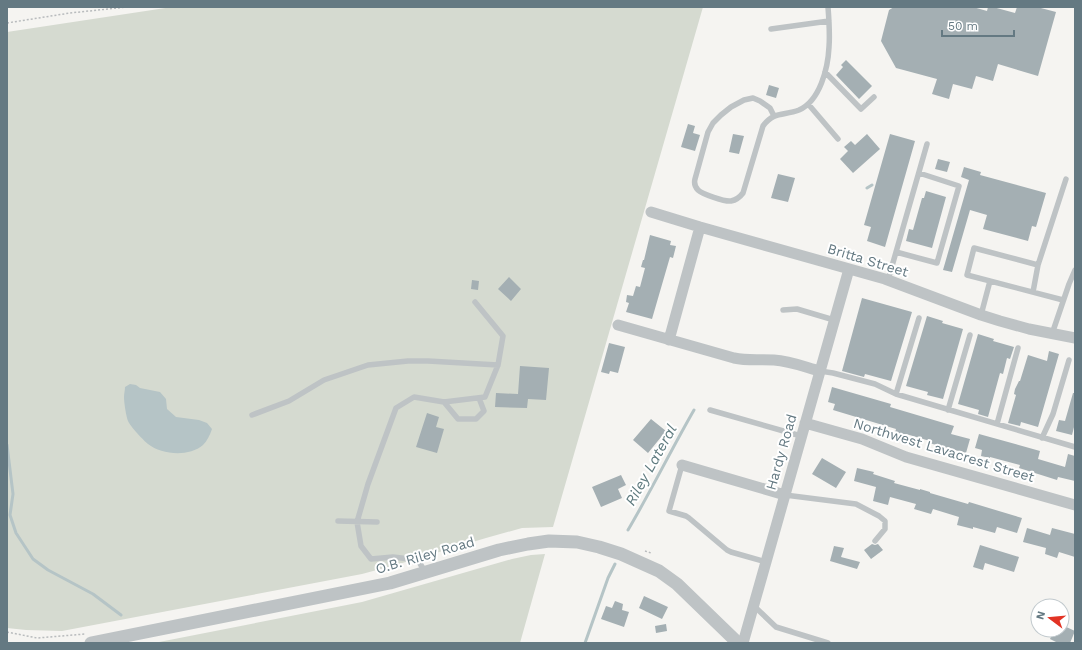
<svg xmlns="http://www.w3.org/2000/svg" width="1082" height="650" viewBox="0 0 1082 650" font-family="'Work Sans',sans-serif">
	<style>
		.green { fill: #d5dad0 }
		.water { fill: #b5c4c6 }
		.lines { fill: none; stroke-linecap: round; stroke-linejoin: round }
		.stream { stroke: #b5c4c6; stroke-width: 3 }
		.building { fill: #a4afb3 }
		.path { stroke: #b8bbbd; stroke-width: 1.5; stroke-dasharray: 2 2; stroke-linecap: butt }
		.service { stroke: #bec3c5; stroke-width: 5.5 }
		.minor { stroke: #bec3c5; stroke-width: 11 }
		.tertiary { stroke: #bec3c5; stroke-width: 13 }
		.labels { text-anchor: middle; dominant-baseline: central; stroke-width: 4; stroke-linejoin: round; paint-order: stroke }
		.street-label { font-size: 14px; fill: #647982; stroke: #fff }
		.water-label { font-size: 15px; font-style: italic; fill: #5f7b7f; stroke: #fff }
	</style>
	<rect width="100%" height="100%" fill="#f5f4f1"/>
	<!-- green -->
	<path class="green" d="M172 7H703L553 527 522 528 486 538 399 564 362 574 62 631 26 630 7 628V32Z
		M545 554 520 643H154L362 602 512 559 531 555Z"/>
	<!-- water -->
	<path class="water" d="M130 384 136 385 140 388 160 392 166 399 167 409 176 417 199 420 207 423 212 429C210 435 207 441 203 445 189 457 162 455 148 444 144 441 130 426 128 421 126 416 124 402 124 397 124 394 125 390 125 387Z"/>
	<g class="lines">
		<!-- stream -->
		<path class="stream" d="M867 188 872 185
			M7 445 13 494 10 515 16 533 33 559 48 570 93 594 121 615
			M628 530C651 491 671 450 694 410
			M585 643 608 578 615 564"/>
	</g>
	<!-- building -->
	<path class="building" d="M894 7H973L987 11 988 7H993L1015 13 1017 7H1037L1056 12 1038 76 998 64 993 81 976 76 972 89 953 84 949 99 932 94 937 79 896 68 881 41 889 10Z
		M846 60 872 86 859 99 836 75 843 67 841 65Z
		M769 85 779 88 776 98 766 95Z
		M688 124 695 126 693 133 700 135 695 151 681 147Z
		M733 134 744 136 739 154 729 152Z
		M867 134 880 149 853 173 840 159 848 151 844 147 851 141 855 145Z
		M890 134 915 141 885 247 867 241 871 227 864 225Z
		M938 159 950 162 947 172 935 169Z
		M964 167 981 172 980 175 1046 193 1036 227 1032 226 1028 241 983 229 987 215 970 210 952 272 943 270 969 180 961 177Z
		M778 174 795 178 788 202 771 198Z
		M926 191 946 197 932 248 906 241 909 229 913 230 922 198H924Z
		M650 235 671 241 670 245 676 246 673 258 670 257 652 319 626 312 629 303 626 302 627 295 633 296 636 286 640 287 645 268 641 267 643 260H644Z
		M509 277 521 289 511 301 498 289Z
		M472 280 479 281 478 290 471 289Z
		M862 298 912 312 891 381 865 374 864 377 842 371Z
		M927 316 943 321 942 323 963 329 943 399 927 395 928 392 906 386Z
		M978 334 994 339 993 341 1014 347 1010 359 1007 358 1003 374 1000 373 988 417 978 414 979 410 958 404Z
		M609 343 625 347 618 373 610 371 609 374 601 372Z
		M1049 351 1059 354 1038 427 1021 422 1020 426 1008 423 1016 395 1014 394 1015 389 1019 381H1020L1028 355 1047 361Z
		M520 366 549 368 546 400 528 399 527 408 495 407 496 393 518 394Z
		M832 387 891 404 890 407 954 426 951 434 970 439 966 453 929 443 930 441 906 434 905 435 895 433 896 429 833 410 835 404 828 402Z
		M1073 393H1075V423L1072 435 1056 431 1059 420 1065 421Z
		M427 413 439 417 436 427 444 429 437 453 416 447Z
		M651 419 666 431 648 453 633 440Z
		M979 434 1040 451 1038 459 1065 467 1068 454 1075 456V481L1058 477 1057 480 1019 468 1020 465 990 457V458L981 456 982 450 975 448Z
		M822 458 846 472 836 488 812 474Z
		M857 468 874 472 873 474 895 481 894 483 920 490V489L930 492V493L968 504 969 502 1022 518 1017 533 997 527 995 533 973 527V529L957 525 959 517 933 509 931 514 914 509 916 504 890 497 888 505 873 501 876 487 854 481Z
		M621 475 626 485 618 489 622 498 601 507 592 487Z
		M1027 528 1050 535 1052 528 1075 534V557L1059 552 1057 558 1045 554 1046 548 1023 542Z
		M872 544 875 545 878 544 883 550 871 559 864 550Z
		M980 545 1019 557 1014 572 985 563 983 570 973 567Z
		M834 546 844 548 841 557 860 562 857 569 830 561Z
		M644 596 668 607 662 619 639 608Z
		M615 601 623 604 622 610 629 612 624 627 601 619 606 606 612 608Z
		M666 624 667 631 656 633 655 626Z
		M1062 625 1075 631 1070 643H1058L1050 639 1054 630H1062Z"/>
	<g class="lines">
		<!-- path -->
		<path class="path" d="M7 23 70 13 127 7
			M645 551 651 553
			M7 632 37 638 85 634"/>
		<!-- service -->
		<path class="service" d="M771 29 829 21
			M825 72 861 109 874 97
			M809 105 838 139
			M774 116 770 108 760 101 753 98 744 100 731 107 721 115 713 123 708 132 695 179C694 183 695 187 698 190 702 194 725 202 731 201 736 200 740 197 743 193L763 126C774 111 784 116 799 110 820 101 828 68 829 47 830 34 829 20 828 7
			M896 252 937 263 959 186 919 173
			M888 280 927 144
			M1033 292 1038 265
			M1063 300 967 275 974 248 1038 265 1066 179
			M783 310 797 309 834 320
			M981 315 990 281
			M1052 334 1069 284 1075 270
			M820 371 833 373 875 384 896 394 1075 447
			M896 394 919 318
			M444 402 458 419H476L484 411 479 398
			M710 410 801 436
			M948 410 970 335
			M252 415 289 401 324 380 368 365 408 361H428L498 365
			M997 424 1018 348
			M1042 438 1053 414 1069 360
			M682 465 669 511 686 516 689 518 727 550 731 552 766 562
			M785 495 856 504 879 516 885 521V529L875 541
			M338 521 377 522
			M425 572 418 560 393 557 371 559 361 546 357 522 368 484 396 408 414 397 444 402 485 397 498 365 503 336 475 302
			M754 606 776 627 828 643"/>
		<!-- minor -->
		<path class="minor" d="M651 212 700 227 885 279 981 315 1000 321 1029 329 1075 338
			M618 325 734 358C748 361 760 359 774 360 790 361 805 367 820 371
			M669 340 700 227
			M805 423 862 439 906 457 1075 505
			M682 465 785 495
			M743 643 849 269"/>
		<!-- tertiary -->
		<path class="tertiary" d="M91 643 390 583 499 550 528 544 549 541 577 542 599 547 621 554 659 571 677 584 738 643"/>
	</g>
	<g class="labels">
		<!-- street labels -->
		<g class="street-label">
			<text transform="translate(868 260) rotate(17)">Britta Street</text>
			<text transform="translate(944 450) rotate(17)">Northwest Lavacrest Street</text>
			<text transform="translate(781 452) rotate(-74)">Hardy Road</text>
			<text transform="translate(425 555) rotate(-16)">O.B. Riley Road</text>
		</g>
		<!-- water labels -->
		<g class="water-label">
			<text transform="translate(651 465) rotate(-61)">Riley Lateral</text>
		</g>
	</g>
	<!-- border -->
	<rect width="1082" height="650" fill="none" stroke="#647982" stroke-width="16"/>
	<!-- north arrow -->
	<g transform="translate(1050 618) rotate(286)"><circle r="19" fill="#ffffff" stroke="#c1c9cd"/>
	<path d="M0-3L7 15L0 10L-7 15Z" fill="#e23324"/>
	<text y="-6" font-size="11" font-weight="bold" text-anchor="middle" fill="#647982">N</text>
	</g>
	<!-- scale -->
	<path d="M942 30v6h72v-6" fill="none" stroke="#647982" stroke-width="2"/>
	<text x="948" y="30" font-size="12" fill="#647982" stroke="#ffffff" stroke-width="3" paint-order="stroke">50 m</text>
</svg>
